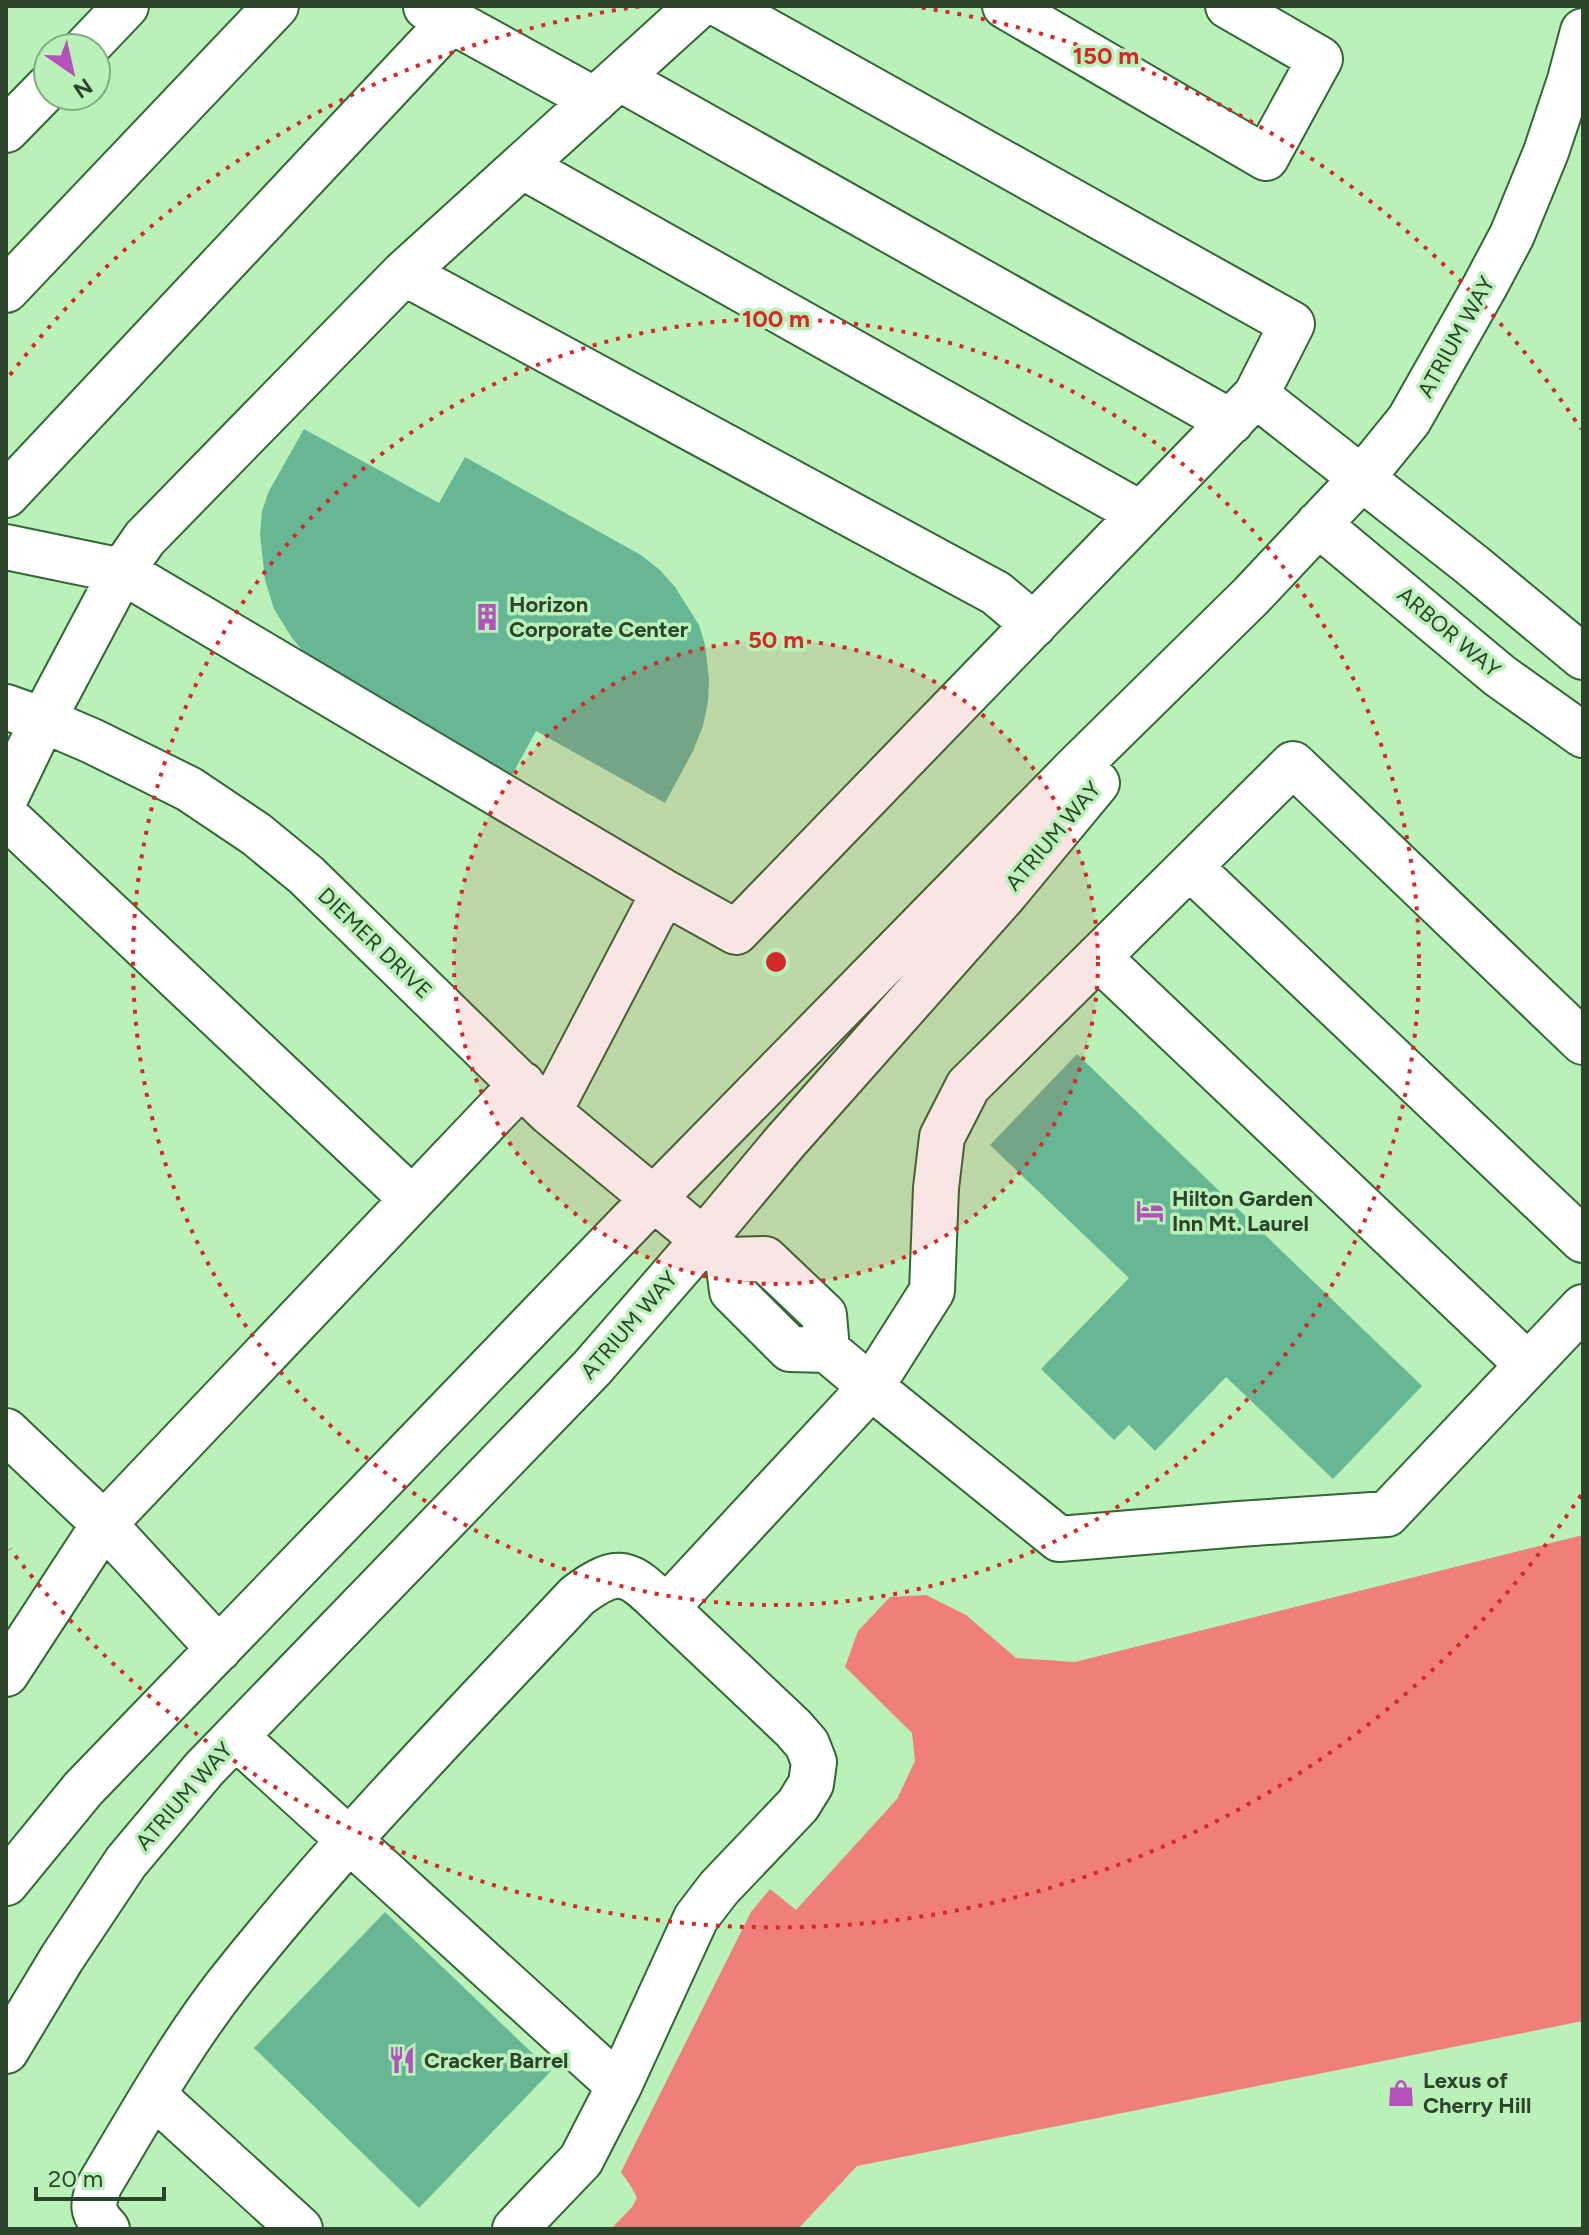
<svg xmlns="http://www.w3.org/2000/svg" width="1589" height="2235" viewBox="0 0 1589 2235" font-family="Figtree,sans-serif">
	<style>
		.forest { fill: #f07f79 }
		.building { fill: #67b795 }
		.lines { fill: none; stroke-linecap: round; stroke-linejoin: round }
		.minor-casing { stroke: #346736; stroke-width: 48 }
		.minor { stroke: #fff; stroke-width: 44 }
		.ring { fill: none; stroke: #d62828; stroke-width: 4; stroke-dasharray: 4 8 }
		.labels { text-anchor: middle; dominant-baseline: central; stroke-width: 7; stroke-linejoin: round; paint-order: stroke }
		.street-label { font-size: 22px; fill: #2c432c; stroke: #b9f1b9 }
		.poi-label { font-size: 22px; font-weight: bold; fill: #2c432c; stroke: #b9f1b9; text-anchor: start }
		.centre { fill: #d62828; stroke: #b9f1b9; stroke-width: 4 }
		.ring-label { font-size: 24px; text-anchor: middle; font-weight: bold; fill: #d62828; stroke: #b9f1b9; stroke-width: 7; stroke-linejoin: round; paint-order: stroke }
	</style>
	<rect width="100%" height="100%" fill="#b9f1b9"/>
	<!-- forest -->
	<path class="forest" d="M1583 1535V2021L857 2166 798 2229H611L632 2207 637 2198 632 2188 621 2172 751 1912 770 1889 796 1910 897 1799 915 1761 912 1733 845 1667 858 1631 890 1597 926 1595 966 1615 1016 1658 1075 1662Z"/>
	<!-- building -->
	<path class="building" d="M304 429 439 503 465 457 641 555 660 570 675 587 699 625 705 645 709 679 708 702 703 726 693 751 665 803 536 731 512 775 327 673 308 657 292 638 274 609 265 580 260 534 262 511 269 491Z
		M1077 1054 1422 1386 1333 1479 1226 1377 1155 1451 1129 1425 1114 1440 1041 1369 1129 1278 990 1145Z
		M385 1912 551 2071 419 2208 254 2048Z"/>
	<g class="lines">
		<!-- minor casing -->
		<g class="minor-casing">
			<path id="minor" d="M722 6 1292 324 1256 395
				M1005 6 1266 158 1320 59 1228 6
				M426 7 595 100
				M86 48 126 6
				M619 78 1231 422
				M6 130 48 87
				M522 166 1141 514
				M404 273 996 593 1034 625
				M6 290 276 6
				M6 495 451 21
				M1318 524 1500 676 1583 735
				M6 547 122 571 43 720 6 797
				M6 707 43 720 92 741 189 789 256 834 306 875 549 1112 728 1260 765 1259 824 1315 827 1350
				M6 816 412 1199
				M1190 867 1583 1240
				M664 892 122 571 145 538 404 273 698 6
				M1098 957 1528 1365
				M1583 1042 1293 764 968 1086 942 1137 936 1188 932 1291 871 1387 1059 1539 1239 1524 1387 1514 1583 1307
				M549 1112 664 892 736 932 1256 395 1472 565 1583 657
				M6 1431 104 1524 6 1674
				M219 1649 104 1524 522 1084
				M236 1737 619 2086
				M6 1883 83 1789 655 1197 1077 767 1251 596 1362 478 1409 420 1485 286 1512 235 1546 152 1570 80 1583 31
				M6 2051 62 1958 126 1862 204 1769 592 1368 704 1239 785 1142 1005 894 1097 783
				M153 2095 300 2229
				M107 2229C91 2212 92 2205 100 2184 140 2117 179 2047 227 1985 335 1848 458 1723 577 1596 621 1563 630 1573 666 1608L871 1387 827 1350 790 1349 732 1291 728 1260
				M515 2229 581 2160 619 2086 696 1918 719 1888 798 1805 811 1784 814 1762 807 1744 793 1728 666 1608"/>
		</g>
		<!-- minor -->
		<use href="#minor" class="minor"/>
	</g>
	<!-- distance rings -->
	<circle cx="776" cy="962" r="322" fill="#d62828" fill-opacity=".12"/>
	<g class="ring">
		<circle cx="776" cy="962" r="322"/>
		<circle cx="776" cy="962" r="643"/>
		<path d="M1581 1495A965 965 0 0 1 10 1549M10 375A965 965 0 0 1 642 6M910 6A965 965 0 0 1 1581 429"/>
	</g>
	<!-- icons -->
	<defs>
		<g id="building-bare" transform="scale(2.16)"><path d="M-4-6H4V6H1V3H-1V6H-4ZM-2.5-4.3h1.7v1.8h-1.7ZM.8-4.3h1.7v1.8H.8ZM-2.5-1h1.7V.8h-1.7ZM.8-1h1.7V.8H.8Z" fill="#b352ba" stroke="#b9f1b9" stroke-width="2.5" paint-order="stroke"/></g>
		<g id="hotel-bare" transform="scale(2.16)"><path d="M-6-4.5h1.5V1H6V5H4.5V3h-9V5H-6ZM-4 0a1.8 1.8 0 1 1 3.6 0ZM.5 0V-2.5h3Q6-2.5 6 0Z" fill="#b352ba" stroke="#b9f1b9" stroke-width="2.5" paint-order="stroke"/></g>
		<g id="restaurant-bare" transform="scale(2.16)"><path d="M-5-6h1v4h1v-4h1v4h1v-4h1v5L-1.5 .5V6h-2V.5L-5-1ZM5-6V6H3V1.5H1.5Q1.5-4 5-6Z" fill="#b352ba" stroke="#b9f1b9" stroke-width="2.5" paint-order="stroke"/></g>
		<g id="shop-bare" transform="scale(2.16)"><path d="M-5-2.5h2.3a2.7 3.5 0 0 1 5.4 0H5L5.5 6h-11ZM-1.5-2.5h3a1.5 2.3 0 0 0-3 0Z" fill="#b352ba" stroke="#b9f1b9" stroke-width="2.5" paint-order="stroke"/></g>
	</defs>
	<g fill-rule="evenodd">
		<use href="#building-bare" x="487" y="617"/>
		<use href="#hotel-bare" x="1150" y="1211"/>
		<use href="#restaurant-bare" x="402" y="2060"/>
		<use href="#shop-bare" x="1401" y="2093"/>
	</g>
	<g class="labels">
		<!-- street labels -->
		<g class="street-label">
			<text transform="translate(1456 337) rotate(-61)">ATRIUM WAY</text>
			<text transform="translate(1449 632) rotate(40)">ARBOR WAY</text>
			<text transform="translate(1053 836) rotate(-50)">ATRIUM WAY</text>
			<text transform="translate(375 943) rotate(44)">DIEMER DRIVE</text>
			<text transform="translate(629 1325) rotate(-49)">ATRIUM WAY</text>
			<text transform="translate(184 1796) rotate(-49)">ATRIUM WAY</text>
		</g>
		<!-- poi labels -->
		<g class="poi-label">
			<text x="509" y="604">Horizon<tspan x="509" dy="25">Corporate Center</tspan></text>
			<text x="1172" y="1198">Hilton Garden<tspan x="1172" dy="25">Inn Mt. Laurel</tspan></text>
			<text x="424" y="2060">Cracker Barrel</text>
			<text x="1423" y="2080">Lexus of<tspan x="1423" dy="25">Cherry Hill</tspan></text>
		</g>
	</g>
	<circle cx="776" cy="962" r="12" class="centre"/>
	<g class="ring-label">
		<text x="1106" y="64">150 m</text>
		<text x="776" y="327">100 m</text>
		<text x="776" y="648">50 m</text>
	</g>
	<!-- border -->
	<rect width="1589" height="2235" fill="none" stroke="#2c432c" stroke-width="16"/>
	<!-- north arrow -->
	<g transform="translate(72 72) rotate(146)"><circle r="38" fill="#b9f1b9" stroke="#81ab81" stroke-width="2"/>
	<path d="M0-6L14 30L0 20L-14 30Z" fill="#b352ba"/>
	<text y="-12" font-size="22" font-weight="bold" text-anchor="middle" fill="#2c432c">N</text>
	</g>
	<!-- scale -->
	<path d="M36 2187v12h128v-12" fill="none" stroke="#2c432c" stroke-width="4"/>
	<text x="48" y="2187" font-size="24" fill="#2c432c" stroke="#b9f1b9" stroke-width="6" paint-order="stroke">20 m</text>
</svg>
